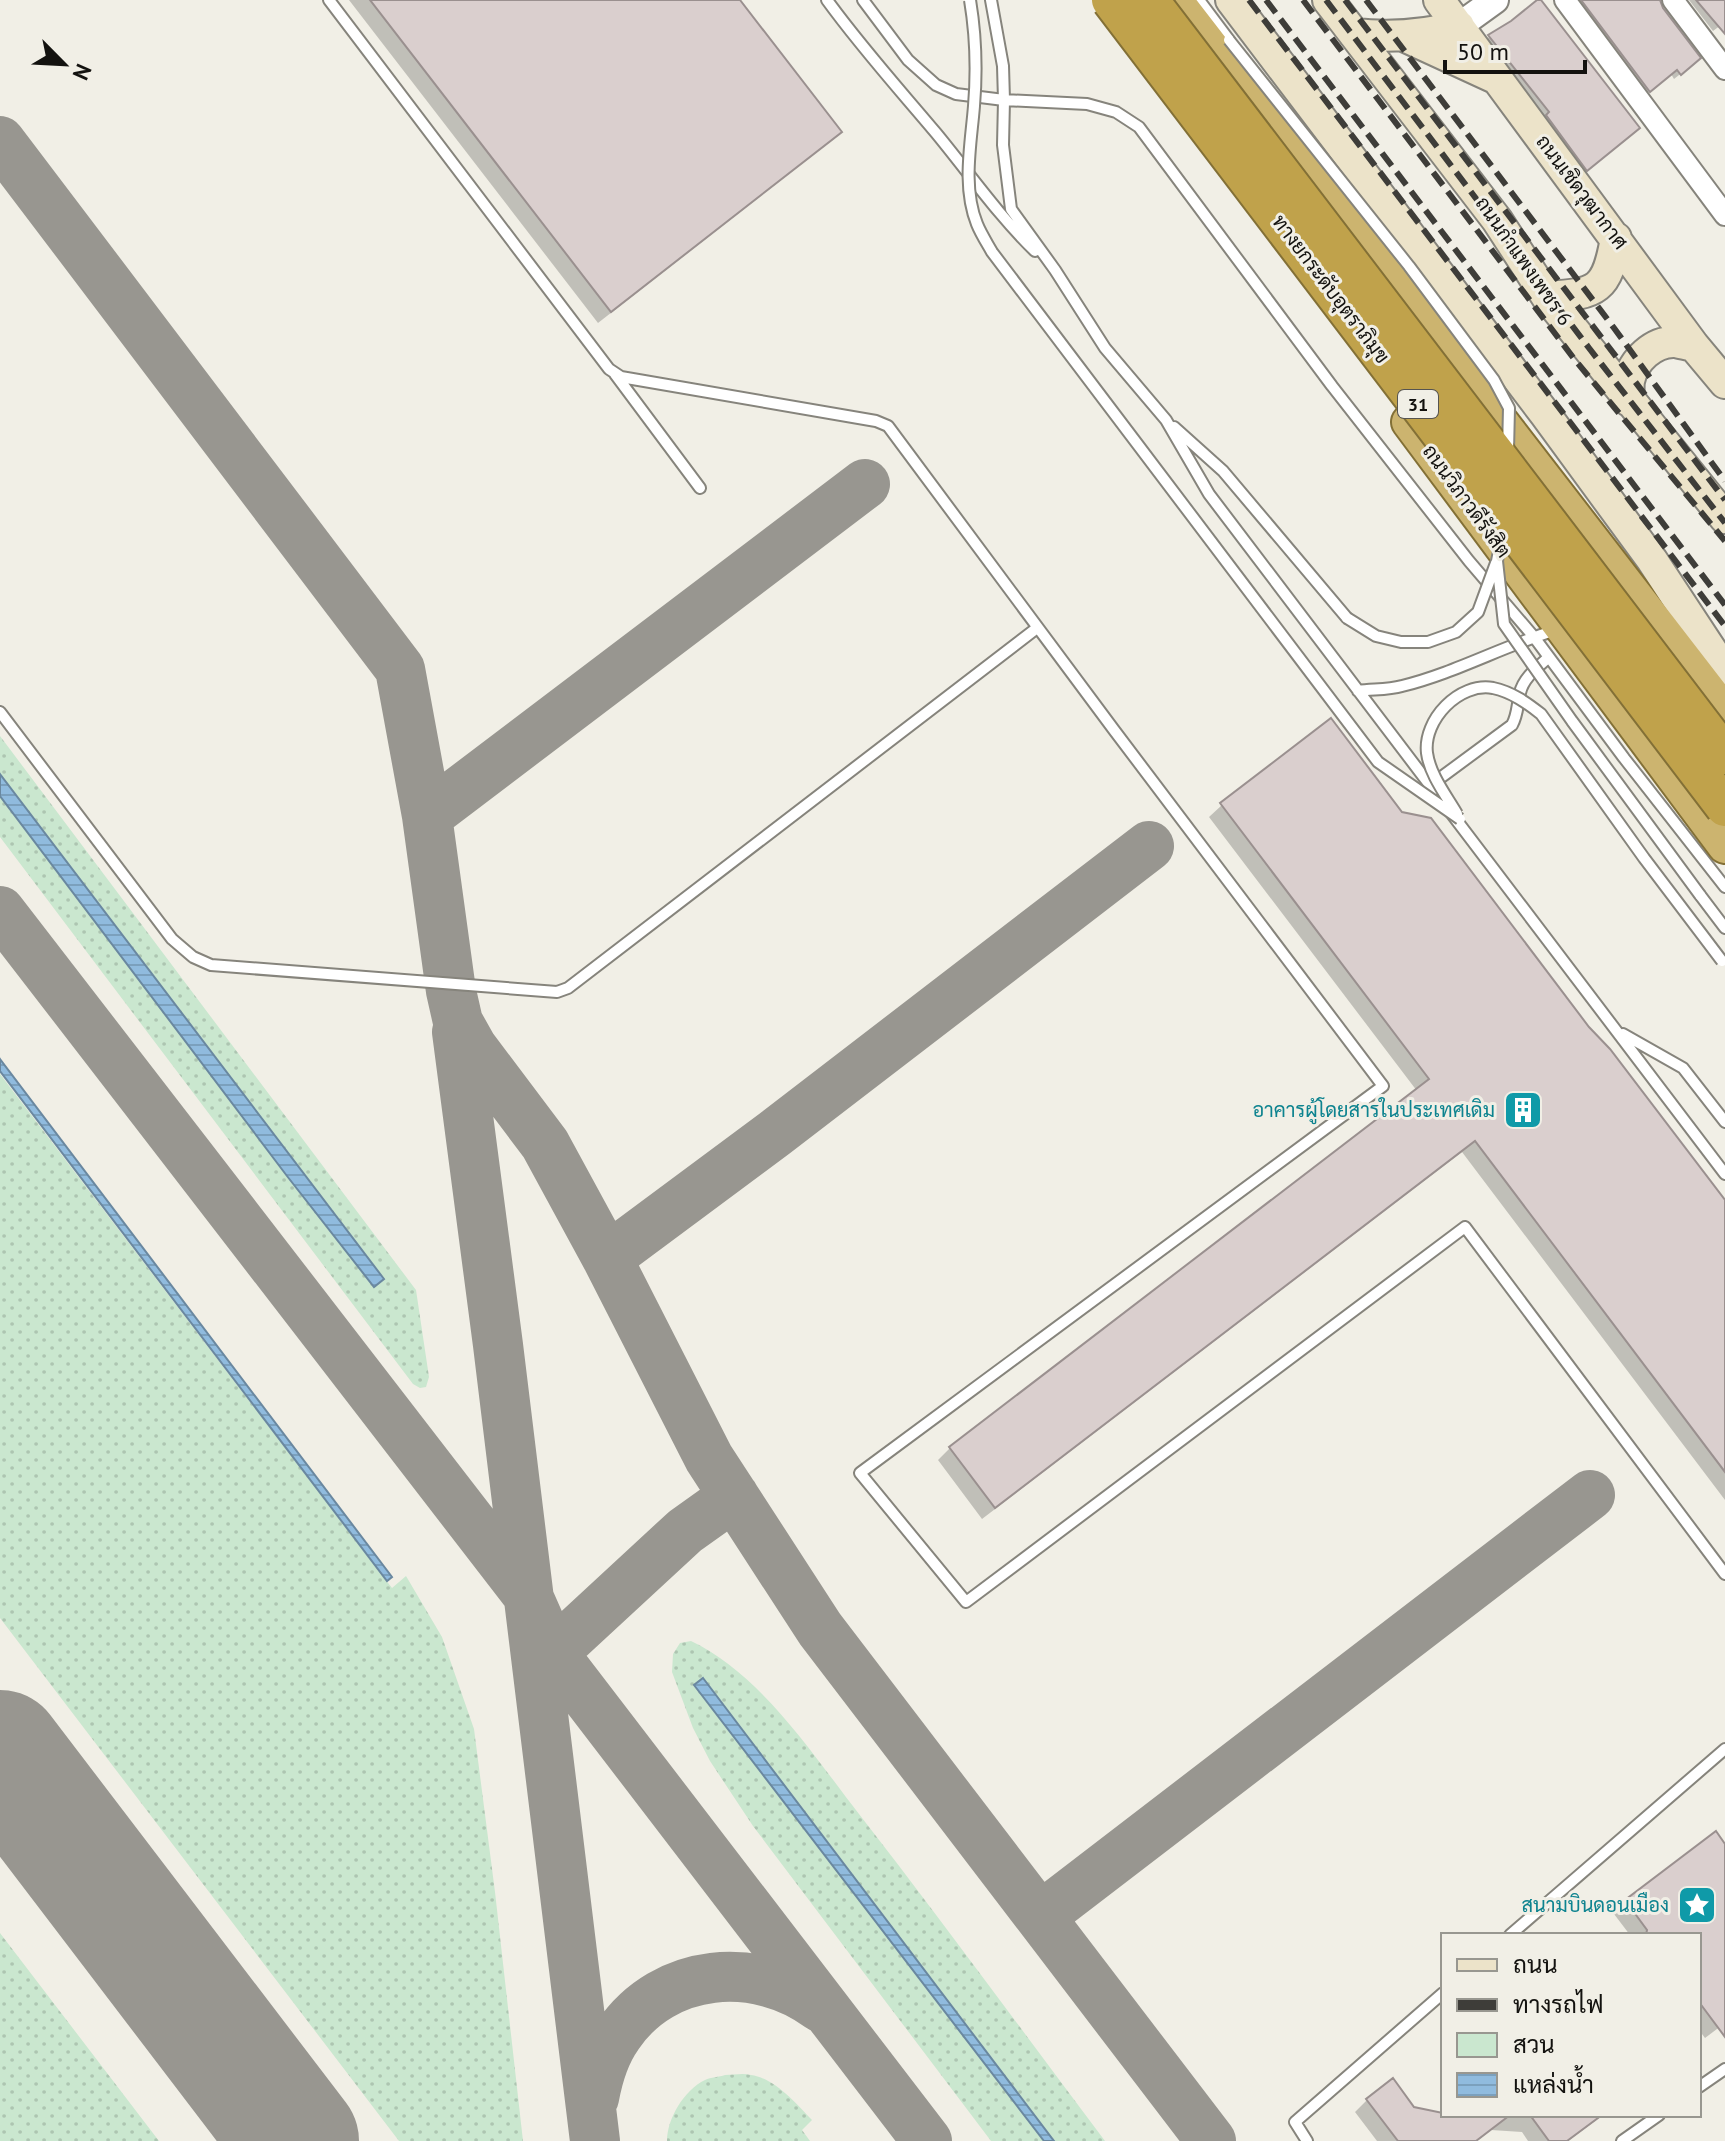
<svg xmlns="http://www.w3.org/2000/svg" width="1725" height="2141" viewBox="0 0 1725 2141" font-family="'PT Sans',Sarabun,sans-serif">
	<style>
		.green { fill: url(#green-dots) }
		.water { fill: url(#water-rules); stroke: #6a88a0; stroke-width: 2 }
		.shadow { fill: #0003 }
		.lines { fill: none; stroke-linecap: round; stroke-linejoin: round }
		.taxiway { stroke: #989690; stroke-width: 50 }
		.runway { stroke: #989690; stroke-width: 126 }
		.building { fill: #dacfce; stroke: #9a908f; stroke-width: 2 }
		.service-casing { stroke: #86847c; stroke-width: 14 }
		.minor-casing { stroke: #86847c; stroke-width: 24 }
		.tertiary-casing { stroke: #86847c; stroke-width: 30 }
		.secondary-casing { stroke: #86847c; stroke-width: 34 }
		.trunk-casing { stroke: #837036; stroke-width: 38 }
		.service { stroke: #fff; stroke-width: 10 }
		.minor { stroke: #fff; stroke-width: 20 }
		.tertiary { stroke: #fff; stroke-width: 26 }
		.secondary { stroke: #ece3c9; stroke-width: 30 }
		.trunk { stroke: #ccb46f; stroke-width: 34 }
		.rail { stroke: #3e3d39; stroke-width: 6; stroke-dasharray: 16 8; stroke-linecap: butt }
		.service-bridge-casing { stroke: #86847c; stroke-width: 14; stroke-linecap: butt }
		.motorway-bridge-casing { stroke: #837036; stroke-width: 42; stroke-linecap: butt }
		.service-bridge { stroke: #fff; stroke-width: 10 }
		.motorway-bridge { stroke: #c0a24b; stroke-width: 38 }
		.labels { text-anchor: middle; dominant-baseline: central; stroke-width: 6; stroke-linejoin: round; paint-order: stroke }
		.shield { fill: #f1efe6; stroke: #565450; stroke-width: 2 }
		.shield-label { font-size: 18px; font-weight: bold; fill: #13120f }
		.street-label { font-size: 20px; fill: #13120f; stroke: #f1efe6 }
		.culture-label { font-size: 20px; fill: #0d838f; stroke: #f1efe6; text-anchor: end }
	</style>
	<defs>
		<pattern id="green-dots" width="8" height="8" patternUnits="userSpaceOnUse" patternTransform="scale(2)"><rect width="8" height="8" fill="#cae7cf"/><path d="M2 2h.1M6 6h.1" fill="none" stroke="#adc5b1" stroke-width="1.8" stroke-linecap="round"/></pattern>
		<pattern id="water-rules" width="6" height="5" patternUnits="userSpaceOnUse" patternTransform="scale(2)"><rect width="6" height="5" fill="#90bbde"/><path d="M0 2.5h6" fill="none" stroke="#7ba0bd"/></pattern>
	</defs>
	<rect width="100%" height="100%" fill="#f1efe6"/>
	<!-- green -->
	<path class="green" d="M0 736 416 1290 429 1377 426 1387 420 1388 413 1384 0 837Z
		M0 1074 392 1588 406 1576 442 1637 474 1729 495 1892 523 2141H399L0 1618Z
		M691 1641C761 1674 813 1755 859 1814 943 1922 1023 2032 1105 2141H991L753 1826 710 1761 693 1728 672 1672 673 1654 680 1643Z
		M0 1933 159 2141H0Z
		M725 2075C733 2075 743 2073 751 2075 774 2078 796 2103 812 2120L802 2130 810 2141H667C667 2119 684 2090 705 2080 711 2077 719 2077 725 2075Z"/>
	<!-- water -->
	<path class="water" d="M0 774 384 1279 374 1287 287 1176 0 796Z
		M0 1059 392 1577 387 1581 0 1071Z
		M703 1678 1054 2141H1044L694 1685Z"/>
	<!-- shadow -->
	<path class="shadow" d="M349 0H737L839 132 827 144 598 323Z
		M1572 0H1657L1693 64 1674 79 1671 74 1643 96Z
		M1689 0H1725V22L1713 31Z
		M1490 36 1632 134 1581 175 1484 42Z
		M1222 805 1400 814 1587 1028 1725 1203V1500L1462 1152 982 1519 938 1460 950 1448 1417 1091 1209 817Z
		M1725 1848V2023L1705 2038 1699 2030V1935H1630L1614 1914 1627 1902Z
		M1367 2100 1440 2114 1443 2112V2115H1603L1568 2141H1528L1522 2132 1491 2130 1477 2141H1377L1355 2112Z"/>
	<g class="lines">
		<!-- taxiway -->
		<path class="taxiway" d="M0 141 400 669 427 816 451 991 458 1022 472 1047 545 1144 607 1258 709 1458 820 1629 1211 2141
			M427 816 865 484
			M0 911 527 1594 553 1653 927 2141
			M457 1032 498 1345 595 2141
			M607 1258 774 1134 1149 846
			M553 1653 685 1531 734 1496
			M1041 1916 1590 1495
			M594 2098C598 2076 605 2053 618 2035 664 1967 757 1960 820 2007"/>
		<!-- runway -->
		<path class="runway" d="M0 1753 296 2141"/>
	</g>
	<!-- building -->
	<path class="building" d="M370 0H740L842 132 611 312Z
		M1537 0H1541L1640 128 1587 171 1546 115 1549 112 1488 35 1511 21Z
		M1581 0H1660L1663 8 1701 58 1681 75 1677 70 1650 92Z
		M1696 0H1725V34Z
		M1331 718 1402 812 1431 818 1589 1027 1610 1049 1725 1200V1472L1475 1141 995 1508 949 1447 1429 1079 1220 803Z
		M1716 1831 1725 1844V2037L1699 2002V1935H1646L1647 1930 1625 1900Z
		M1393 2078 1414 2107 1443 2113V2115H1510L1476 2141H1398L1366 2099Z
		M1530 2115H1602L1567 2141H1549Z"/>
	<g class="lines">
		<!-- service casing -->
		<g class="service-casing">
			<path id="service" d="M329 0 609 369 621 377 876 421 888 426 1114 730 1383 1086 860 1473 966 1602 1465 1227 1725 1574
				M827 0C861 47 899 89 936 133 969 173 998 215 1035 251
				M863 0 908 60 936 85 956 94 1004 100 1087 104 1116 112 1139 127 1332 386 1469 561 1534 637 1624 758 1725 887
				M991 0 1003 66 1004 100 1003 145 1011 209 1055 270 1105 348 1166 420 1209 494 1725 1174
				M1199 0 1229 40
				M615 374 700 488
				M1174 427 1223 471 1347 618
				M1358 691C1373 689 1388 690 1402 686 1455 673 1503 646 1556 630
				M0 712 172 939 193 957 211 965 557 992 568 988 1037 628
				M1432 784 1512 725C1518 714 1517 705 1520 693 1523 678 1538 667 1549 657
				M1700 895 1725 928
				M1623 1034 1683 1068 1725 1122
				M1510 1935 1725 1749
				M1699 2087 1725 2069
				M1307 2141 1295 2122 1443 1993
				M1622 2141 1659 2115"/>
		</g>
		<!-- minor casing -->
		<g class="minor-casing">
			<path id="minor" d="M1565 0 1725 215
				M1673 0 1725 69"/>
		</g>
		<!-- tertiary casing -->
		<g class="tertiary-casing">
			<path id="tertiary" d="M1459 26 1495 0"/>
		</g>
		<!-- secondary casing -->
		<g class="secondary-casing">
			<path id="secondary" d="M1231 0 1545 414 1652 560 1725 671
				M1328 0 1497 220 1547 297 1725 518
				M1439 0 1694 346 1725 383
				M1354 34C1391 38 1423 36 1459 26
				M1406 37 1495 78
				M1547 297C1598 294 1607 290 1616 238
				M1629 401C1629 395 1628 387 1629 381 1633 360 1654 341 1675 342 1681 343 1688 345 1694 346"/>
		</g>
		<!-- trunk casing -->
		<g class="trunk-casing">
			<path id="trunk" d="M1175 0 1725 712
				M1409 422 1725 846"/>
		</g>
		<!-- service -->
		<use href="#service" class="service"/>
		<!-- minor -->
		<use href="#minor" class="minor"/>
		<!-- tertiary -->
		<use href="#tertiary" class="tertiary"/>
		<!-- secondary -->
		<use href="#secondary" class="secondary"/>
		<!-- trunk -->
		<use href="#trunk" class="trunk"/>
		<!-- rail -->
		<path class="rail" d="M1249 0 1725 626
			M1266 0 1725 605
			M1303 0 1575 360 1725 541
			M1326 0 1589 348 1725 523
			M1345 0 1725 500
			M1366 0 1614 328 1725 481"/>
		<!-- service-bridge casing -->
		<g class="service-bridge-casing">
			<path id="service-bridge" d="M970 0C976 36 977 70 974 106 971 144 962 187 977 224 981 234 987 243 992 252L1378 762 1460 819
				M1229 40 1409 266 1494 380 1509 408 1508 451
				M1503 531 1497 561 1504 624 1572 721 1700 895
				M1347 618 1376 636 1401 642H1428L1456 632 1478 612 1496 563
				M1457 814C1446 795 1430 775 1427 753 1423 720 1459 682 1493 688 1512 692 1527 703 1541 714L1644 858 1722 961"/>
		</g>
		<!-- motorway-bridge casing -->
		<g class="motorway-bridge-casing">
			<path id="motorway-bridge" d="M1111 0 1725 807
				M1149 0 1725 755"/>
		</g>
		<!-- service-bridge -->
		<use href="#service-bridge" class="service-bridge"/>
		<!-- motorway-bridge -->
		<use href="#motorway-bridge" class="motorway-bridge"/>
	</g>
	<!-- icons -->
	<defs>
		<g id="building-square" transform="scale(2)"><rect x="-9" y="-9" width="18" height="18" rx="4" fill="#0f9aa8" stroke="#f1efe6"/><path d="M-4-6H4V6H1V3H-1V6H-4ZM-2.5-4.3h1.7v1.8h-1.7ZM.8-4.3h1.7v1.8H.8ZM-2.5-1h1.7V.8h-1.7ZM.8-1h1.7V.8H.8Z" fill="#fff"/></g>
		<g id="sight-square" transform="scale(2)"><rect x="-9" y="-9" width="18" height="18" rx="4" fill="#0f9aa8" stroke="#f1efe6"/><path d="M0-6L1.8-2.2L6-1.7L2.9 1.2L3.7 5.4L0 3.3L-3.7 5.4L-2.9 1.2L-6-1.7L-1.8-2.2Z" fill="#fff"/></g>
	</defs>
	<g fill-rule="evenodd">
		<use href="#building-square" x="1523" y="1110"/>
		<use href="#sight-square" x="1697" y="1905"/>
	</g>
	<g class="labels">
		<!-- shield labels -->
		<rect class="shield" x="1398" y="390" width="40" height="28" rx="6"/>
		<g class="shield-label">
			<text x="1418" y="404">31</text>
		</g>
		<!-- street labels -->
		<g class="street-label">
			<text transform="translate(1582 192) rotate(53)">ถนนเชิดวุฒากาศ</text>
			<text transform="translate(1524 261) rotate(55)">ถนนกำแพงเพชร 6</text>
			<text transform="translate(1331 289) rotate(53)">ทางยกระดับอุตราภิมุข</text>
			<text transform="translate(1467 501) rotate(54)">ถนนวิภาวดีรังสิต</text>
		</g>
		<!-- culture labels -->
		<g class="culture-label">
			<text x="1495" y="1110">อาคารผู้โดยสารในประเทศเดิม</text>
			<text x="1669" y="1905">สนามบินดอนเมือง</text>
		</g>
	</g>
	<!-- legend -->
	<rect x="1441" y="1933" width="260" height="184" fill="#f1efe6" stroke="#989790" stroke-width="2"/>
	<rect x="1457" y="1959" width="40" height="12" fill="#ece3c9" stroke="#989790" stroke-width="2"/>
	<text x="1513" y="1973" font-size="24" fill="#13120f">ถนน</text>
	<rect x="1457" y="1999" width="40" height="12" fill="#3e3d39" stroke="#989790" stroke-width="2"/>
	<text x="1513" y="2013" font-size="24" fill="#13120f">ทางรถไฟ</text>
	<rect x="1457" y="2033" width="40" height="24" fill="#cae7cf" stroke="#989790" stroke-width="2"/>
	<text x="1513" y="2053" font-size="24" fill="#13120f">สวน</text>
	<rect x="1457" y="2073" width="40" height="24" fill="url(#water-rules)" stroke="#989790" stroke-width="2"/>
	<text x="1513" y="2093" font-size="24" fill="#13120f">แหล่งน้ำ</text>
	<!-- north arrow -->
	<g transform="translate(64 64) rotate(114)" stroke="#f1efe6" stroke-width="6" paint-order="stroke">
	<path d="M0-6L14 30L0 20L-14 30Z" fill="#13120f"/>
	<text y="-12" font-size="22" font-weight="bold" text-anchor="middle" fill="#13120f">N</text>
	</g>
	<!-- scale -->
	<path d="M1445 60v12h140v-12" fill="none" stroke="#13120f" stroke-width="4"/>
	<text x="1457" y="60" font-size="24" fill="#13120f" stroke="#f1efe6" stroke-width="6" paint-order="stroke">50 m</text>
</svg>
